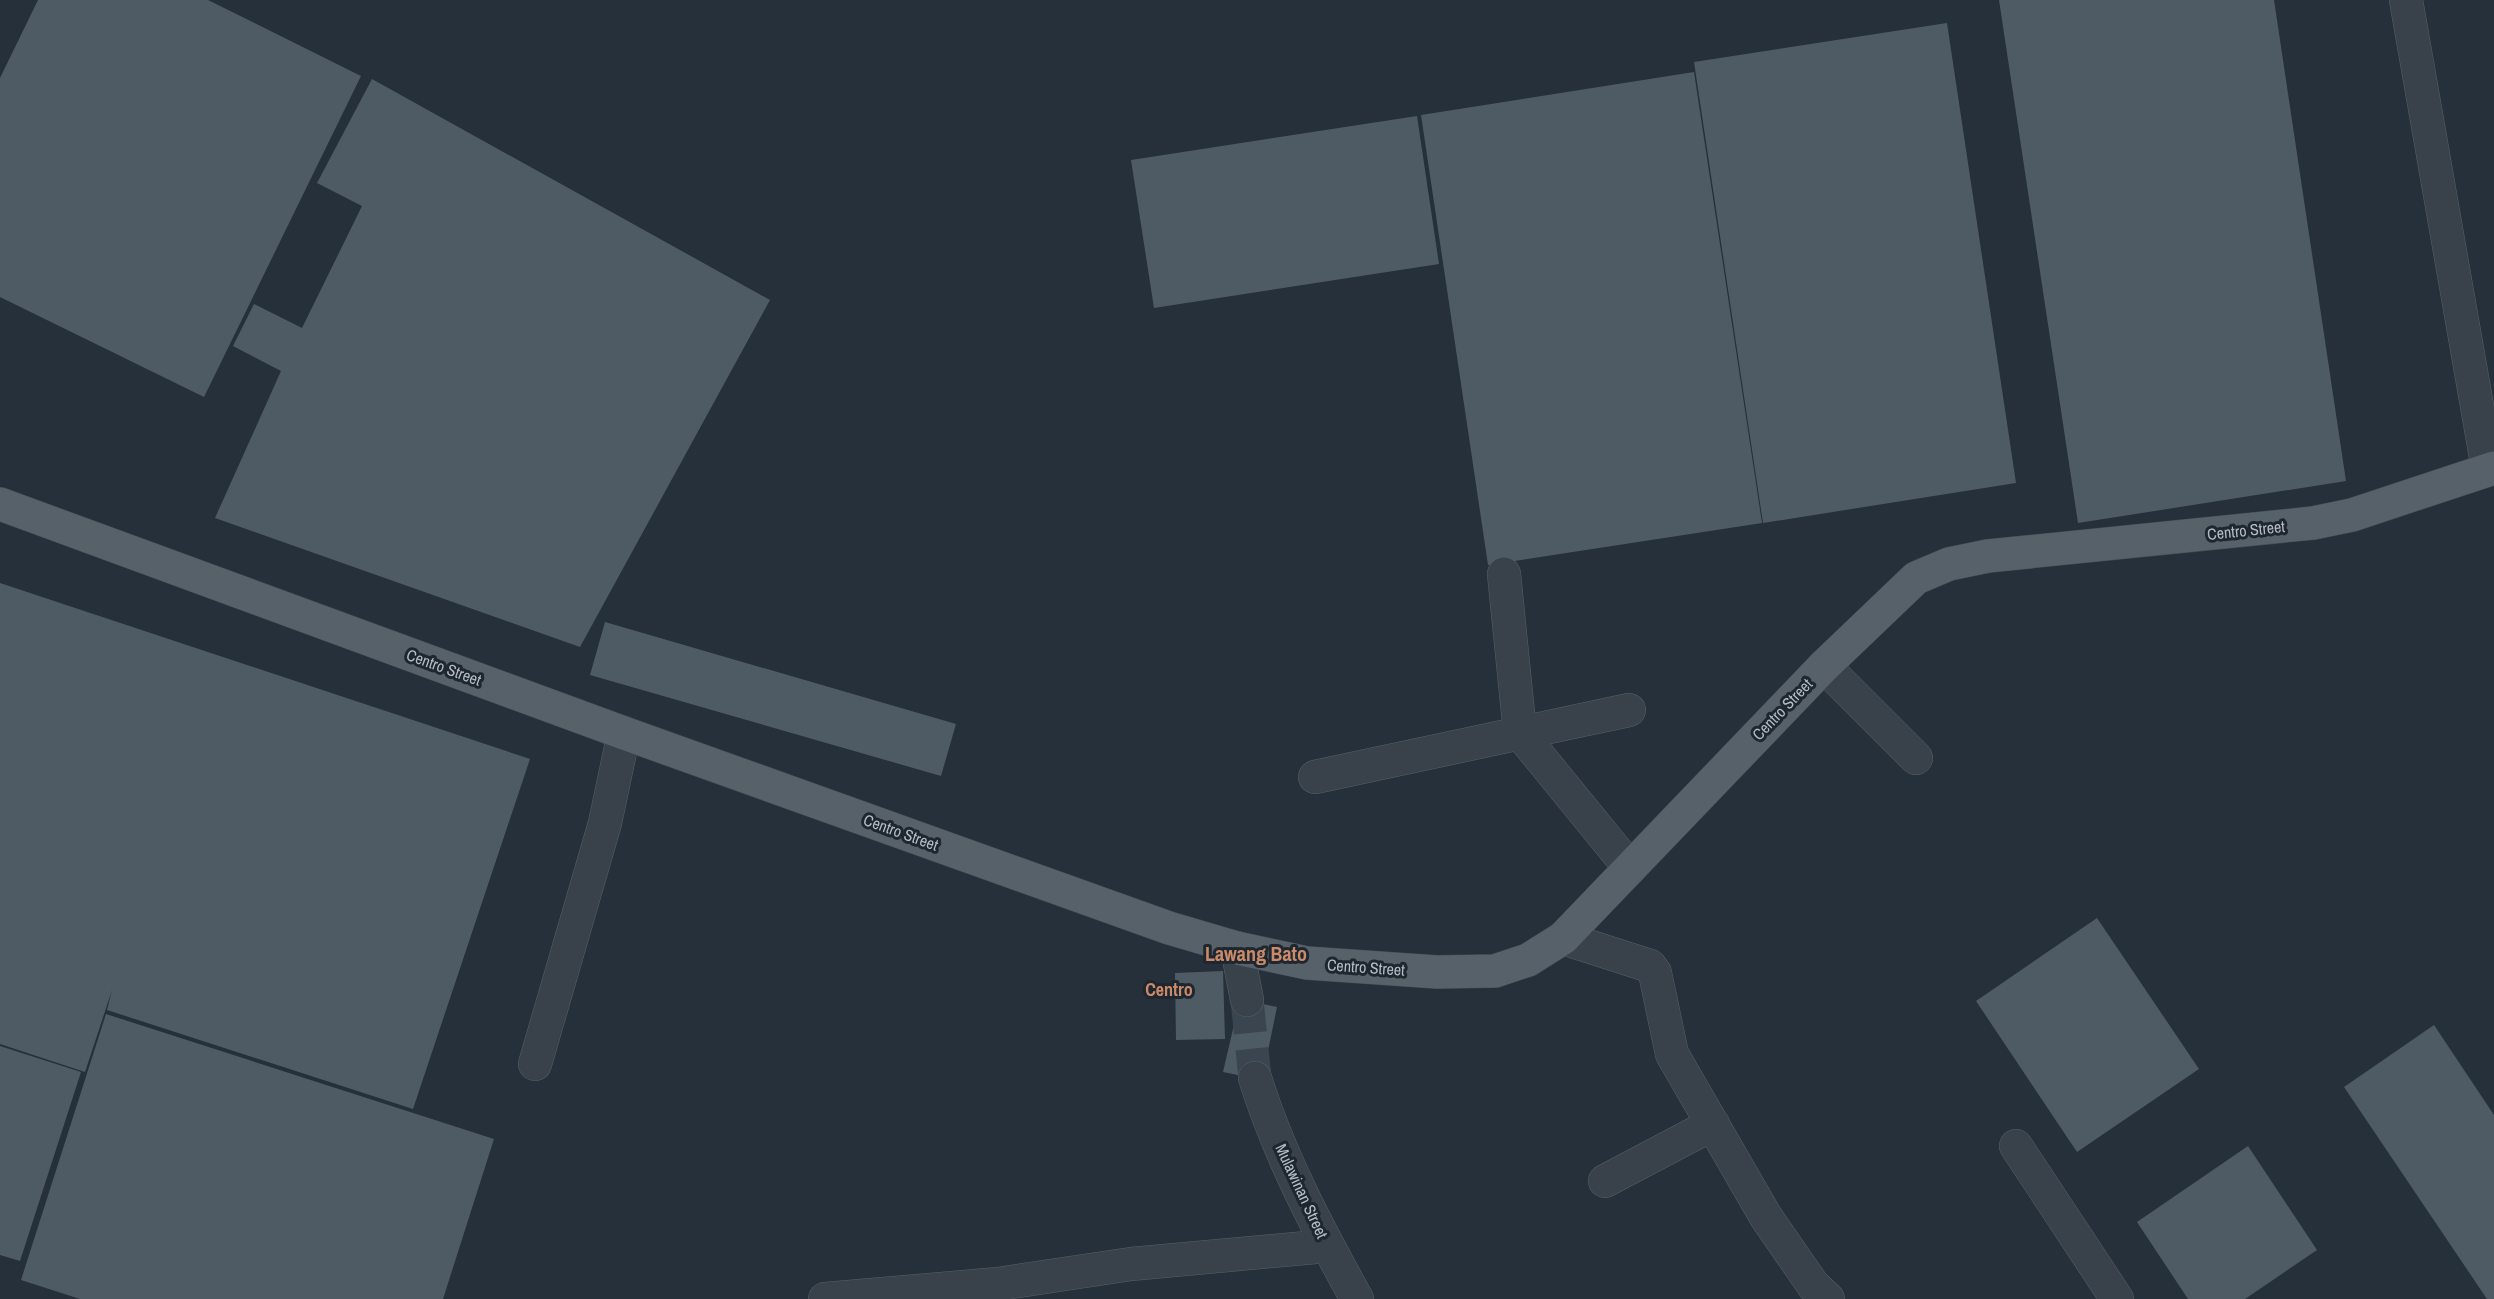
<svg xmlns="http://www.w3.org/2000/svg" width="2494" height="1299" viewBox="0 0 2494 1299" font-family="'Archivo Narrow',sans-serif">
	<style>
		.building { fill: #4e5b65 }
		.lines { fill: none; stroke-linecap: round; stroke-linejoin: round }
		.minor-tunnel { stroke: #3a454f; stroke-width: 33; stroke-dasharray: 33 16; stroke-linecap: butt }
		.minor-casing { stroke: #576068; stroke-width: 34 }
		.major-casing { stroke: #424b53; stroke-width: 34 }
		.minor { stroke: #39424b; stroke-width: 33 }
		.major { stroke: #57616a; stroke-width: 33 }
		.labels { text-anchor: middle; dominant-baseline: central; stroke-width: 6; stroke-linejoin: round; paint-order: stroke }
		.street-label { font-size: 16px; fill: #b4bdc6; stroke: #1e272f }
		.neighbourhood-label { font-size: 18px; font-weight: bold; fill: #cb8a6a; stroke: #1e272f }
		.quarter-label { font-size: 20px; font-weight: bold; fill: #cb8a6a; stroke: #1e272f }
	</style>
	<rect width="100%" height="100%" fill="#25303a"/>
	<!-- building -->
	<path class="building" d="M38 0H208L361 76 204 397 0 297V78Z
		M1999 0H2274L2346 481 2078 523Z
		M1947 23 2016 483 1763 523 1694 62Z
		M1694 72 1762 523 1488 565 1421 115Z
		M372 79 770 300 580 647 215 518 281 371 233 346 254 304 302 328 362 206 317 183Z
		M1417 116 1439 264 1154 308 1131 160Z
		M0 583 530 759 413 1109 107 1010 112 990 85 1072 0 1044Z
		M605 622 956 724 941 776 590 675Z
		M2097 918 2199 1069 2077 1152 1976 1001Z
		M1223 971 1225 1039 1176 1040 1175 973Z
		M1240 999 1277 1007 1262 1080 1223 1072Z
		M106 1014 494 1139 443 1299H80L21 1280Z
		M2434 1025 2494 1115V1299H2487L2344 1087Z
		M0 1046 81 1072 20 1261 0 1255Z
		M2248 1146 2317 1250 2245 1299H2188L2137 1222Z"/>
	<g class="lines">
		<!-- minor-tunnel -->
		<path class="minor-tunnel" d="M1247 1000 1255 1078"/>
		<!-- minor casing -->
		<g class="minor-casing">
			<path id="minor" d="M2406 0 2488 469
				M1504 574 1520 733 1630 868
				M1824 666 1916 758
				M1315 777 1629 710
				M1563 938 1650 966 1655 973 1672 1054 1766 1217 1813 1285 1828 1299
				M1237 948 1247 1000
				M535 1064 605 823 624 733
				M1255 1078C1279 1155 1318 1229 1357 1299
				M2016 1146 2117 1299
				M1605 1181 1713 1124
				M825 1299 998 1284 1131 1264 1327 1246"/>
		</g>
		<!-- major casing -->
		<g class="major-casing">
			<path id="major" d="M0 504 624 733 1169 928 1237 948 1307 963 1437 972 1495 971 1528 960 1563 938 1824 666 1916 578 1949 564 1988 556 2313 523 2352 515 2494 468"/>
		</g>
		<!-- minor -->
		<use href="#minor" class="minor"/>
		<!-- major -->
		<use href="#major" class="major"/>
	</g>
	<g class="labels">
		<!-- street labels -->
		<g class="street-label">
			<text transform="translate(2246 530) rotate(-6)">Centro Street</text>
			<text transform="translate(444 667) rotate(20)">Centro Street</text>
			<text transform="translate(1782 709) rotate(-46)">Centro Street</text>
			<text transform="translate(901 832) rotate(20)">Centro Street</text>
			<text transform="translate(1366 967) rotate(4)">Centro Street</text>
			<text transform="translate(1302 1191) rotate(65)">Mulawinan Street</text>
		</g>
		<!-- neighbourhood labels -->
		<g class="neighbourhood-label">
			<text x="1169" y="989">Centro</text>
		</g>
		<!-- quarter labels -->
		<g class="quarter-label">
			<text x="1256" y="953">Lawang Bato</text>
		</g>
	</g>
</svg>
